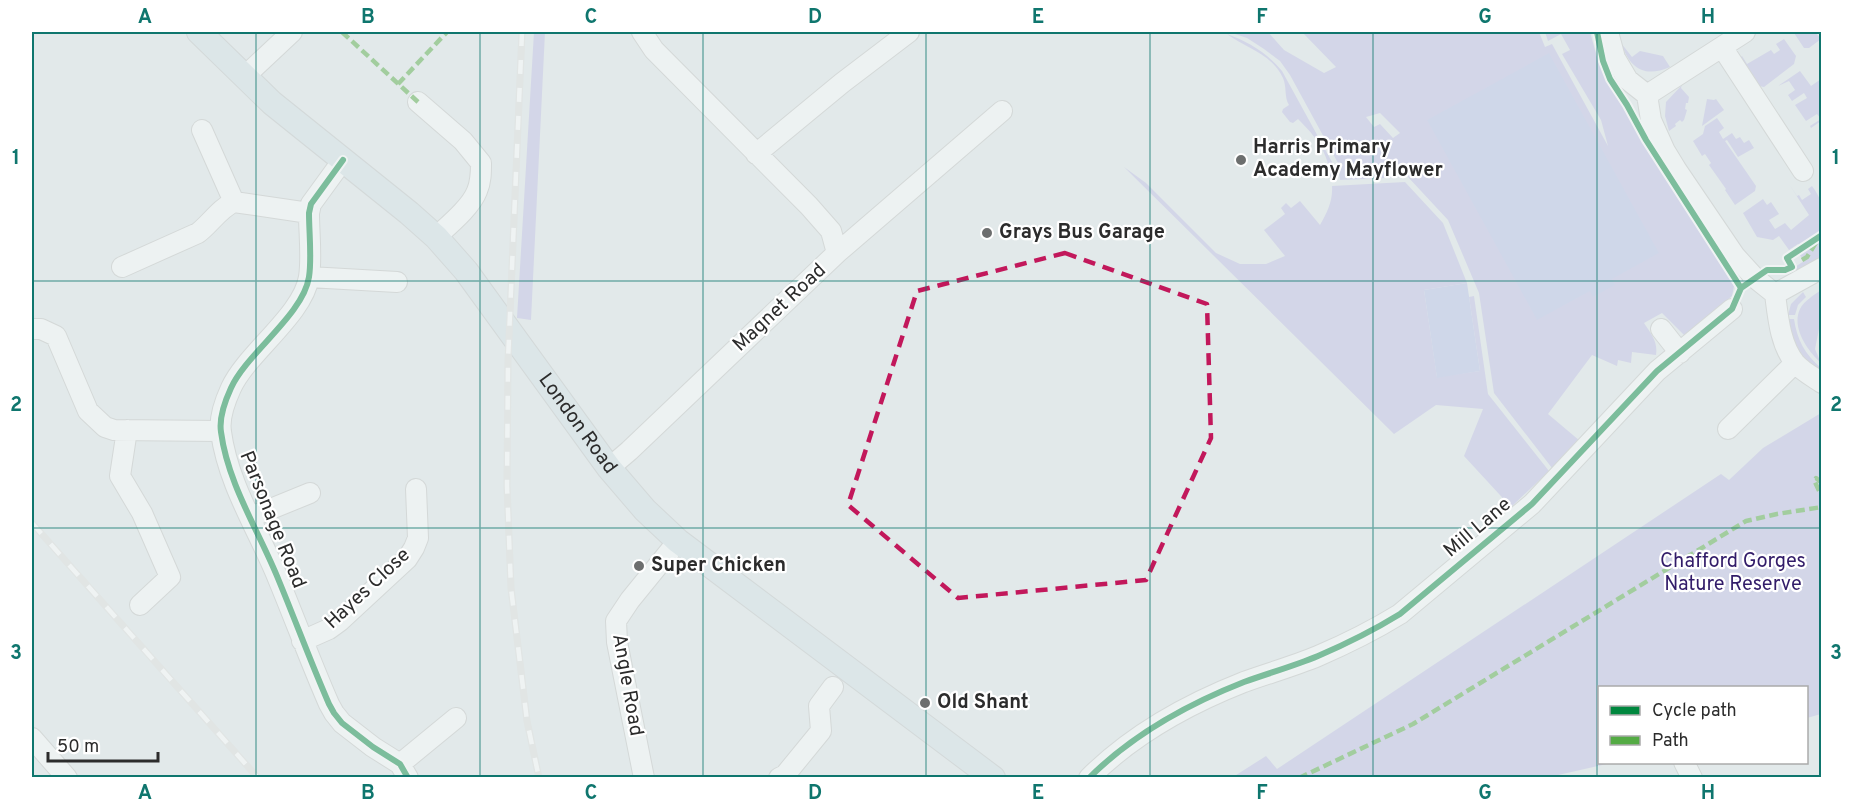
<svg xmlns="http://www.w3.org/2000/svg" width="1853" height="809" viewBox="0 0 1853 809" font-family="Overpass,sans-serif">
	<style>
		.green { fill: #c2bfe6; fill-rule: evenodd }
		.pitch { fill: #b9c0e9 }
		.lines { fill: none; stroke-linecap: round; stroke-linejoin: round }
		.minor-casing { stroke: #c3c4c3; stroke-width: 22 }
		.major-casing { stroke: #c2c5c6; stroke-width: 26 }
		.minor { stroke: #fbfcfc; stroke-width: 20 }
		.major { stroke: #d4e2e7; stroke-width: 24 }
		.rail-casing { stroke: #dfdfde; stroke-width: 7 }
		.rail { stroke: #fff; stroke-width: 4.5; stroke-dasharray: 14; stroke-linecap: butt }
		.quiet { stroke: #54ab44; stroke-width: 4.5; stroke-dasharray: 9 4.5; stroke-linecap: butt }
		.cycleway-casing { stroke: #fff; stroke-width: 10 }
		.cycleway { stroke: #00873e; stroke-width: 6 }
		.marked { fill: none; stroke: #c2185b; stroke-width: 4.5; stroke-dasharray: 12 8; stroke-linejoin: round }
		.grid { fill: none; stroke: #0f766e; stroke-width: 1.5; stroke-opacity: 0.55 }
		.poi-dot { fill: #6c6e6e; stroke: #fff; stroke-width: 2 }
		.labels { text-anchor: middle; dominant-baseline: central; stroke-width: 4.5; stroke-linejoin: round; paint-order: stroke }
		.poi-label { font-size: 20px; font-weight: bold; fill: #2c2c2c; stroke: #fff; text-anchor: start }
		.street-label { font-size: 20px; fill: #2c2c2c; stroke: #fff }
		.park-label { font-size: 20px; fill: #321c69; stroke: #fff }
		.neatline { fill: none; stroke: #0f766e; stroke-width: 2 }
		.grid-label { font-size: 20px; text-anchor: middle; font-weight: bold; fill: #0f766e }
	</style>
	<rect width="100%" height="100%" fill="#e2e9ea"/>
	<!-- green -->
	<path class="green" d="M534 32H545L531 320 517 318Z
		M1229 32H1268L1284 50 1324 73 1336 67 1302 32H1539L1545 47 1552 44 1608 146 1601 120 1562 54 1570 50 1561 34 1548 41 1545 32H1590L1598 61 1647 150 1727 273 1734 286 1732 296 1686 337 1662 313 1644 323C1651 334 1658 341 1656 355L1632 352 1631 363 1618 360 1617 366 1592 355 1548 414 1580 441 1552 468 1494 393 1479 293 1448 220 1408 177 1340 180 1338 163 1290 75 1280 61 1264 49 1247 38ZM1380 113 1400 133 1393 138 1380 124 1374 127 1366 117Z
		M1797 32H1815L1821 39 1809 48H1804L1794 33Z
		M1227 34C1249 42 1267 53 1282 71L1332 162 1335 169V180H1331C1328 152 1317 138 1298 119L1293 123 1290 122 1282 112 1283 109 1289 105C1284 97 1287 87 1283 78 1272 54 1246 48 1227 34Z
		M1784 39 1796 56 1794 64 1764 87 1759 86 1740 58 1742 56 1747 64 1771 50 1774 54 1780 50 1776 44Z
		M1621 43 1632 57 1640 51 1663 56 1670 67C1645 78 1630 69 1621 43Z
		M1800 71 1811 86 1821 79V121L1811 128 1810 126 1821 119 1817 114 1806 121 1795 105 1807 98 1804 93 1792 101 1788 95 1795 90 1789 81 1778 86Z
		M1682 85 1681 88 1689 97 1688 103H1686L1685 109 1687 110 1684 120 1682 122 1680 120 1675 124 1676 126 1669 131 1665 116 1666 102Z
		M1707 99 1714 100 1716 99 1724 110 1702 126Z
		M1717 118 1724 128 1719 132 1723 139 1732 133 1736 139 1740 137 1744 143 1749 140 1754 148 1738 157 1727 140 1725 141 1756 186 1755 191 1735 205 1725 190 1726 189 1709 165 1711 163 1705 154 1702 156 1693 141 1703 134 1705 126Z
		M1124 167 1146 183 1216 253 1240 264H1266L1285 256 1264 230 1285 214 1281 208 1286 203 1291 208 1300 201 1320 225C1327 213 1333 201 1332 186L1405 182 1443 223 1467 283 1424 290 1437 377 1480 371 1469 297 1474 296 1488 394 1549 471 1511 507 1464 456 1483 409 1436 405 1394 434Z
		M1789 184 1797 196 1799 195 1802 200 1811 194 1808 189 1812 186C1825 204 1822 209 1822 230L1799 245 1798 244 1789 250 1779 236 1773 240 1757 237 1743 213 1763 199 1767 205 1771 202 1779 214 1769 220 1775 229 1785 223 1791 230 1809 215Z
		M1821 239V260L1797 271 1795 267 1804 261 1797 251 1801 248 1804 251Z
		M1821 290V319L1815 349 1821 363C1808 351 1791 328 1800 309 1804 301 1814 295 1821 290Z
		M1803 292 1806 297 1798 305 1795 315H1788L1791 304Z
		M1788 319H1794C1797 340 1805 354 1821 368V376C1801 357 1791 349 1788 319Z
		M1821 413V714L1807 718 1806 688H1600V762L1611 763 1545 778 1233 777 1266 756 1277 769 1721 474 1729 480 1763 448Z"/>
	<!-- pitch -->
	<path class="pitch" d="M1549 53 1659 253 1612 279 1615 285 1593 297 1590 291 1537 320 1427 120Z
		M1467 283 1480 371 1437 378 1424 290Z"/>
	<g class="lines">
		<!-- minor casing -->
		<g class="minor-casing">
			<path id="minor" d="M642 32 654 50 809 206 831 231 837 253
				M1608 32 1615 58 1628 80 1647 95 1651 120 1665 151 1676 169 1735 256 1755 278 1775 294
				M1722 47 1803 171
				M244 77 292 32
				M1647 95 1745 32
				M418 102 463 141 481 163C481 173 481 182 477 191 471 207 449 225 436 237
				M756 154 842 83 909 32
				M343 160 311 204 309 213C309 233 312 258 309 277 303 315 247 353 231 388 225 401 219 419 221 432 228 485 260 533 279 581 296 622 311 663 329 704L334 713 342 723 373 747 400 764 408 778
				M234 202 309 213
				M122 267 198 233C210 224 220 208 234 202L202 130
				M309 277 397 282
				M1775 294C1778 317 1780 344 1795 363 1802 371 1813 377 1822 383
				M1775 294 1822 268
				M32 329H41L56 336 88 411 105 427 114 430 221 431
				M1661 329 1680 353
				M1728 429 1795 363
				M127 430 120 476 142 513 170 577 140 605
				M609 468 629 451 837 253 1002 111
				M251 517 310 493
				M302 641 329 629 340 621 407 559 414 548 418 538 416 489
				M32 738 67 778
				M1684 762 1692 778
				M400 764 456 718
				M644 778 617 642 616 621 630 600 678 541
				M779 778 785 775 821 731 819 706 833 687
				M1089 778C1132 735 1188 704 1244 682 1269 673 1294 666 1318 656 1346 644 1374 630 1400 614L1532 504 1657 371 1732 309"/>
		</g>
		<!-- major casing -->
		<g class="major-casing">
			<g id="major">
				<path id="s1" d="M199 32 272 103 409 213 436 237 466 271 609 468 645 510 678 541 993 778"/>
			</g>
		</g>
		<!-- minor -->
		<use href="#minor" class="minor"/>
		<!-- major -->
		<use href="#major" class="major"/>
		<!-- rail casing -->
		<g class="rail-casing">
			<path id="rail" d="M522 32 508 361 507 486 511 588 527 721 539 778
				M32 523 258 778"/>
		</g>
		<!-- rail -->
		<use href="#rail" class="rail"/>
		<!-- quiet -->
		<path class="quiet" d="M342 32 418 102
			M398 84 447 32
			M1802 260 1807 257 1817 241
			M1822 483 1816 478 1814 480 1822 497
			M1299 778 1413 724 1746 521 1777 514 1822 507"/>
		<!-- cycleway casing -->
		<g class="cycleway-casing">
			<path id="cycleway" d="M1597 32 1603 61 1610 79 1627 105 1646 140 1741 288
				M343 160 311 204 309 213C309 233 312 258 309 277 303 315 247 353 231 388 225 401 219 419 221 432 228 485 260 533 279 581 296 622 311 663 329 704L334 713 342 723 373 747 400 764 408 778
				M1089 778C1132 735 1188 704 1244 682 1269 673 1294 666 1318 656 1346 644 1374 630 1400 614L1532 504 1657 371 1732 309 1741 288 1767 270H1785L1792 267 1787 258 1822 235"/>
		</g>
		<!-- cycleway -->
		<use href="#cycleway" class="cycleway"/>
	</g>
	<!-- marked area -->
	<path d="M0 0H1853V809H0ZM1065 253 1207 304 1211 438 1146 580 958 598 848 505 917 291Z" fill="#e2e9ea" fill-opacity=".55" fill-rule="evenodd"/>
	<path class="marked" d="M1065 253 1207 304 1211 438 1146 580 958 598 848 505 917 291Z"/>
	<!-- grid -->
	<path class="grid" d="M256 32V778M480 32V778M703 32V778M926 32V778M1150 32V778M1373 32V778M1597 32V778M32 281H1822M32 528H1822"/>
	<!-- markers -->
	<g class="poi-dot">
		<circle cx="1241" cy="160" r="6"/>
		<circle cx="987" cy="233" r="6"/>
		<circle cx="639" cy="566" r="6"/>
		<circle cx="925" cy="703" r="6"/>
	</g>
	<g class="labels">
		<!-- poi labels -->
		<g class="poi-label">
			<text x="1253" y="148">Harris Primary<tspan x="1253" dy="23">Academy Mayflower</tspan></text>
			<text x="999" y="233">Grays Bus Garage</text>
			<text x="651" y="566">Super Chicken</text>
			<text x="937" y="703">Old Shant</text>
		</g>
		<!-- street labels -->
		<g class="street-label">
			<text transform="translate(780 308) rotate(-43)">Magnet Road</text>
			<text stroke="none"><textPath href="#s1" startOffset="548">London Road</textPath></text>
			<text transform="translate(272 520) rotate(68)">Parsonage Road</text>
			<text transform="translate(1478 528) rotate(-40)">Mill Lane</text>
			<text transform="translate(368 589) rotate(-43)">Hayes Close</text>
			<text transform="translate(627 685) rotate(80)">Angle Road</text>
		</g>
		<!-- park labels -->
		<g class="park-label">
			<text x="1733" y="562">Chafford Gorges<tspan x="1733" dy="23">Nature Reserve</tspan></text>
		</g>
	</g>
	<!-- border -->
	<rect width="1853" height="809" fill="none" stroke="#ffffff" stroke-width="66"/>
	<!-- legend -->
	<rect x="1598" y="686" width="210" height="78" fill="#ffffff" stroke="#ababab" stroke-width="1.5"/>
	<rect x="1610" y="706" width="30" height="9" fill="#00873e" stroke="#ababab" stroke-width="1.5"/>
	<text x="1652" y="716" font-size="18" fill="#2c2c2c">Cycle path</text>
	<rect x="1610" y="736" width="30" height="9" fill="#54ab44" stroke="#ababab" stroke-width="1.5"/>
	<text x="1652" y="746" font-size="18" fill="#2c2c2c">Path</text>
	<!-- scale -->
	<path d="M48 752v9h110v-9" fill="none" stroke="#2c2c2c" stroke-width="3"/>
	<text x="57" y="752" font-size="18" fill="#2c2c2c" stroke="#ffffff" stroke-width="4.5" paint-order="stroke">50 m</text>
	<rect x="33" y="33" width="1787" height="743" class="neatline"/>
	<g class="grid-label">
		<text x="145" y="23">A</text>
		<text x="368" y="23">B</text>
		<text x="591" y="23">C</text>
		<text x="815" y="23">D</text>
		<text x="1038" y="23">E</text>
		<text x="1262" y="23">F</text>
		<text x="1485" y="23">G</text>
		<text x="1708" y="23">H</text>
		<text x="16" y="164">1</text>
		<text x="1836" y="164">1</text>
		<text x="16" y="411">2</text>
		<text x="1836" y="411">2</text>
		<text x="16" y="659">3</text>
		<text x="1836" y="659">3</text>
		<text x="145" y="799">A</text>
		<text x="368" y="799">B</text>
		<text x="591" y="799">C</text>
		<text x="815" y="799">D</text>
		<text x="1038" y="799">E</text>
		<text x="1262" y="799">F</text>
		<text x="1485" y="799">G</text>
		<text x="1708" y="799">H</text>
	</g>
</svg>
